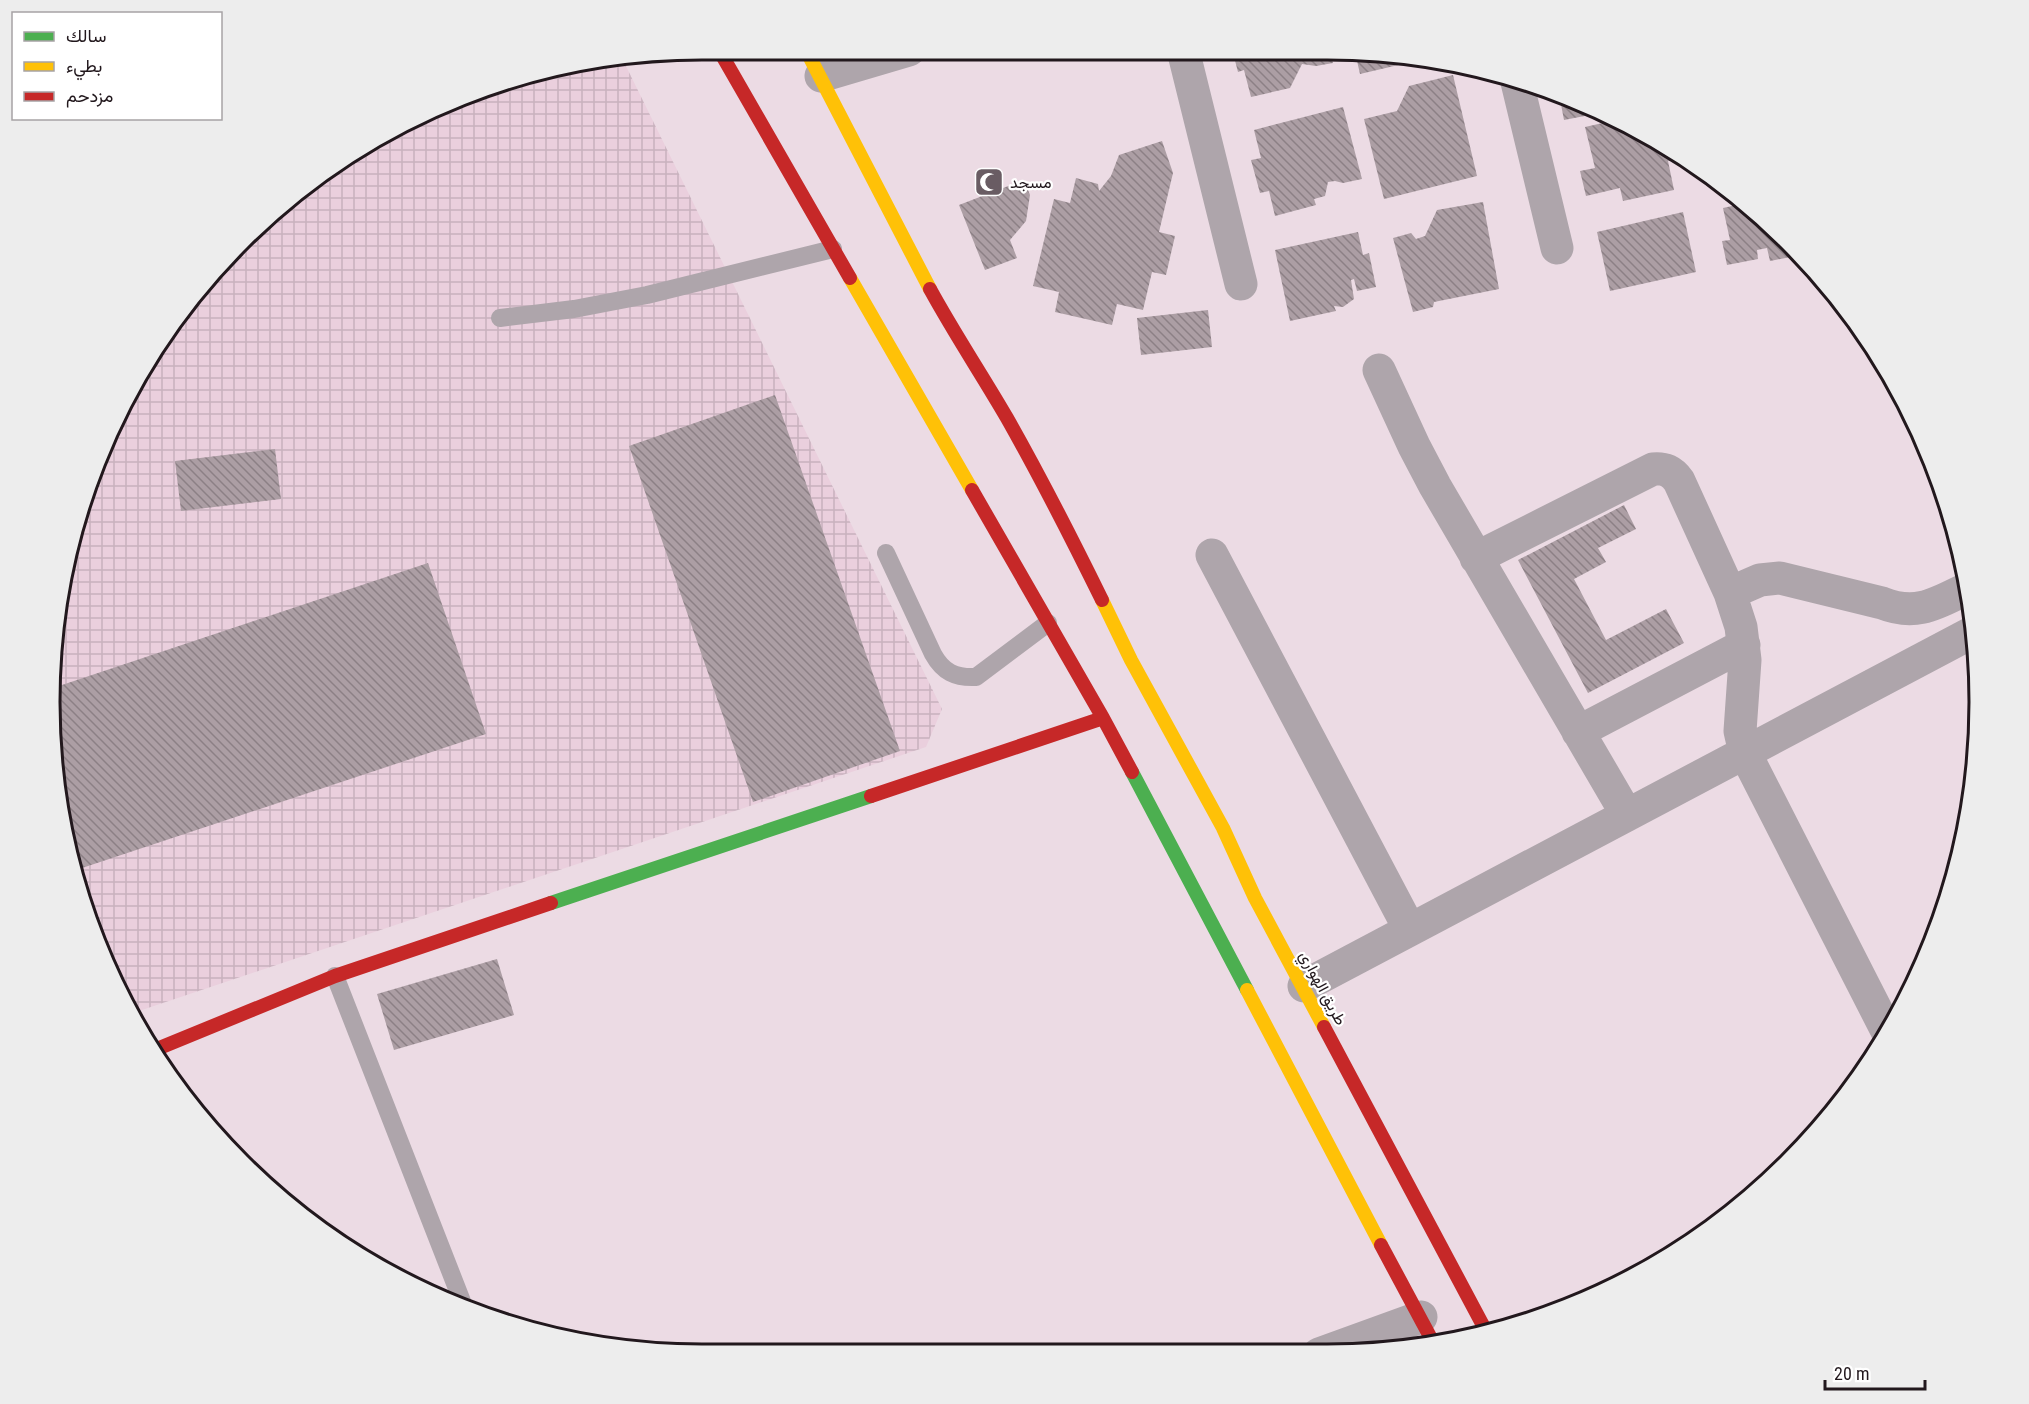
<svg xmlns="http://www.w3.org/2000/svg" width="2029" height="1404" viewBox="0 0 2029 1404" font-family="'Roboto Condensed',Vazirmatn,sans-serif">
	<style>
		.industrial { fill: url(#industrial-grid) }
		.building { fill: url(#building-back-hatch) }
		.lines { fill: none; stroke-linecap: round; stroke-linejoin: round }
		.lane { stroke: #aea5ab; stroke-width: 18 }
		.street { stroke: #aea5ab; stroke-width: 33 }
		.fast { stroke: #4caf50; stroke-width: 14 }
		.slow { stroke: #ffc107; stroke-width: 14 }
		.jam { stroke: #c62828; stroke-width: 14 }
		.labels { text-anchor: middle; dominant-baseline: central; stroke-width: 4.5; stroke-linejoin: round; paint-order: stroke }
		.poi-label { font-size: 16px; fill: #22181d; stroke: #fff; text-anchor: start }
		.street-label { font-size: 16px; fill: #22181d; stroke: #fff }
		.rim { fill: none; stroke: #22181d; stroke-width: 3 }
	</style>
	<defs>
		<pattern id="industrial-grid" width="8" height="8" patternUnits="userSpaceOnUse" patternTransform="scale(1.5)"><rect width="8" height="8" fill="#eacfdd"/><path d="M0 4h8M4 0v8" fill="none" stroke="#c8b1bd"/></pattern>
		<pattern id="building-back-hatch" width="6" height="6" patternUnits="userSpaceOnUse" patternTransform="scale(1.5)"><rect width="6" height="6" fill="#ac9ea4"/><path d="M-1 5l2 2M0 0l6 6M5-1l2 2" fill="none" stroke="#8c8085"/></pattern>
	</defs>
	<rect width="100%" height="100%" fill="#ecdbe4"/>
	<!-- industrial -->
	<path class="industrial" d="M623 60 942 709 926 747 130 1014 117 991 62 829 51 744 55 617 99 452 137 375 211 272 340 159 414 117 533 72Z"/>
	<!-- building -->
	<path class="building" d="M1236 50H1330L1333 63 1316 66 1302 64 1290 88 1251 97 1244 70 1238 72 1233 53Z
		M1355 52 1424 59 1360 74Z
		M1453 75 1477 176 1384 199 1364 119 1397 111 1409 86Z
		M1559 94 1600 113 1564 120Z
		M1343 107 1362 179 1343 183 1335 181 1328 182 1325 196 1314 199 1316 205 1275 216 1269 191 1260 193 1251 160 1261 158 1254 130Z
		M1616 120 1627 127 1630 126 1653 137 1678 156V159L1668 161 1674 190 1623 201 1620 188 1586 196 1580 171 1595 168 1585 127Z
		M1162 141 1173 173 1159 232 1175 236 1166 275 1152 272 1143 310 1117 304 1112 325 1055 312 1059 292 1033 286 1054 199 1070 203 1076 178 1098 184 1099 191 1111 176 1119 155Z
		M1024 180 1030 195 1026 221 1010 240 1017 258 985 270 959 205Z
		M1483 202 1499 289 1434 302 1433 307 1413 312 1393 238 1411 233 1416 239 1425 236 1437 210Z
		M1741 204 1760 219 1763 232 1774 230 1789 241 1800 255 1770 261 1767 248 1757 250 1758 259 1727 265 1722 241 1730 240 1723 208Z
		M1683 212 1696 272 1610 291 1597 232Z
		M1358 232 1363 255 1369 253 1376 287 1357 291 1354 279 1351 280 1354 299 1343 307 1334 306 1336 311 1290 321 1275 250Z
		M1208 310 1212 347 1141 355 1137 318Z
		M775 395 900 751 753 802 629 446Z
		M275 449 281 499 181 511 175 461Z
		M1624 505 1636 529 1598 548 1606 562 1574 579 1606 640 1666 609 1684 643 1588 693 1518 560Z
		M428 563 486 734 76 870 62 829 51 744 53 688Z
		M497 959 514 1015 394 1050 377 994Z"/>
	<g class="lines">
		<!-- lane -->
		<path class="lane" d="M500 318 574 309 647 295 833 249
			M886 553 933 654C943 672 955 678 976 677L1048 623
			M335 976 465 1309"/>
		<!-- street -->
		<path class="street" d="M1183 50 1241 284
			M821 76 909 50
			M1516 78 1557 248
			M1379 370 1414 446 1435 486 1627 815
			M1212 555 1410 930
			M1476 558 1653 469C1665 468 1672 471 1679 481L1730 593 1741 627 1745 660 1740 731 1745 753 1887 1031
			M1730 593 1760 580 1780 578 1882 603C1917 617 1937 603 1968 588
			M1578 732 1744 645
			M1304 986 1973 632
			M1319 1354 1421 1317"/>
		<!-- fast -->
		<path class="fast" d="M1132 772 1247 990
			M551 903 871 796"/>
		<!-- slow -->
		<path class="slow" d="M806 50 930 289
			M850 278 972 490
			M1102 600 1131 660 1223 828 1255 898 1324 1027
			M1247 990 1381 1245"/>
		<!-- jam -->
		<path class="jam" d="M719 50 850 278
			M930 289C954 333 982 375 1007 418 1041 478 1072 539 1102 600
			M972 490 1103 718 1132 772
			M871 796 1103 718
			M1324 1027 1486 1331
			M152 1051 335 976 551 903
			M1381 1245 1434 1344"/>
	</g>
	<!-- icons -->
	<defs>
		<g id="mosque-square" transform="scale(1.5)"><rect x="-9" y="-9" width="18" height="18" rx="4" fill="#695c63" stroke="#fff"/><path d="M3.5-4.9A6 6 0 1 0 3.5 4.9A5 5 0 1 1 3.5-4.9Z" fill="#fff"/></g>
	</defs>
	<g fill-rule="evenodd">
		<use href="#mosque-square" x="989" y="182"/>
	</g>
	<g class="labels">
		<!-- poi labels -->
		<g class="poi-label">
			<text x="1010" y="182">مسجد</text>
		</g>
		<!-- street labels -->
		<g class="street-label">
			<text transform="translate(1323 988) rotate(62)">طريق الهواري</text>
		</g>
	</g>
	<!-- crop -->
	<path d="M0 0H2029V1404H0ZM702 60H1327A642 642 0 0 1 1969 702V702A642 642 0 0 1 1327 1344H702A642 642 0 0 1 60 702V702A642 642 0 0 1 702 60Z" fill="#ededed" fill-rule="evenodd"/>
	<path class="rim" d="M702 60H1327A642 642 0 0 1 1969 702V702A642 642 0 0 1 1327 1344H702A642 642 0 0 1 60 702V702A642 642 0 0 1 702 60Z"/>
	<!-- legend -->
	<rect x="12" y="12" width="210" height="108" fill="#ffffff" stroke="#a7a3a5" stroke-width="1.5"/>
	<rect x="24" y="32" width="30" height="9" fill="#4caf50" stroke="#a7a3a5" stroke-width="1.5"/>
	<text x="66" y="42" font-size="18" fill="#22181d">سالك</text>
	<rect x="24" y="62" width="30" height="9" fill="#ffc107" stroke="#a7a3a5" stroke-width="1.5"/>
	<text x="66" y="72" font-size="18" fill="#22181d">بطيء</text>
	<rect x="24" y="92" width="30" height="9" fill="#c62828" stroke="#a7a3a5" stroke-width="1.5"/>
	<text x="66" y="102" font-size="18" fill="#22181d">مزدحم</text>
	<!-- scale -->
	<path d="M1825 1380v9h100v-9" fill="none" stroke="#22181d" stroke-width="3"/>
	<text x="1834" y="1380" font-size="18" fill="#22181d" stroke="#ffffff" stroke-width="4.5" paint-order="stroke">20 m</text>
</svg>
